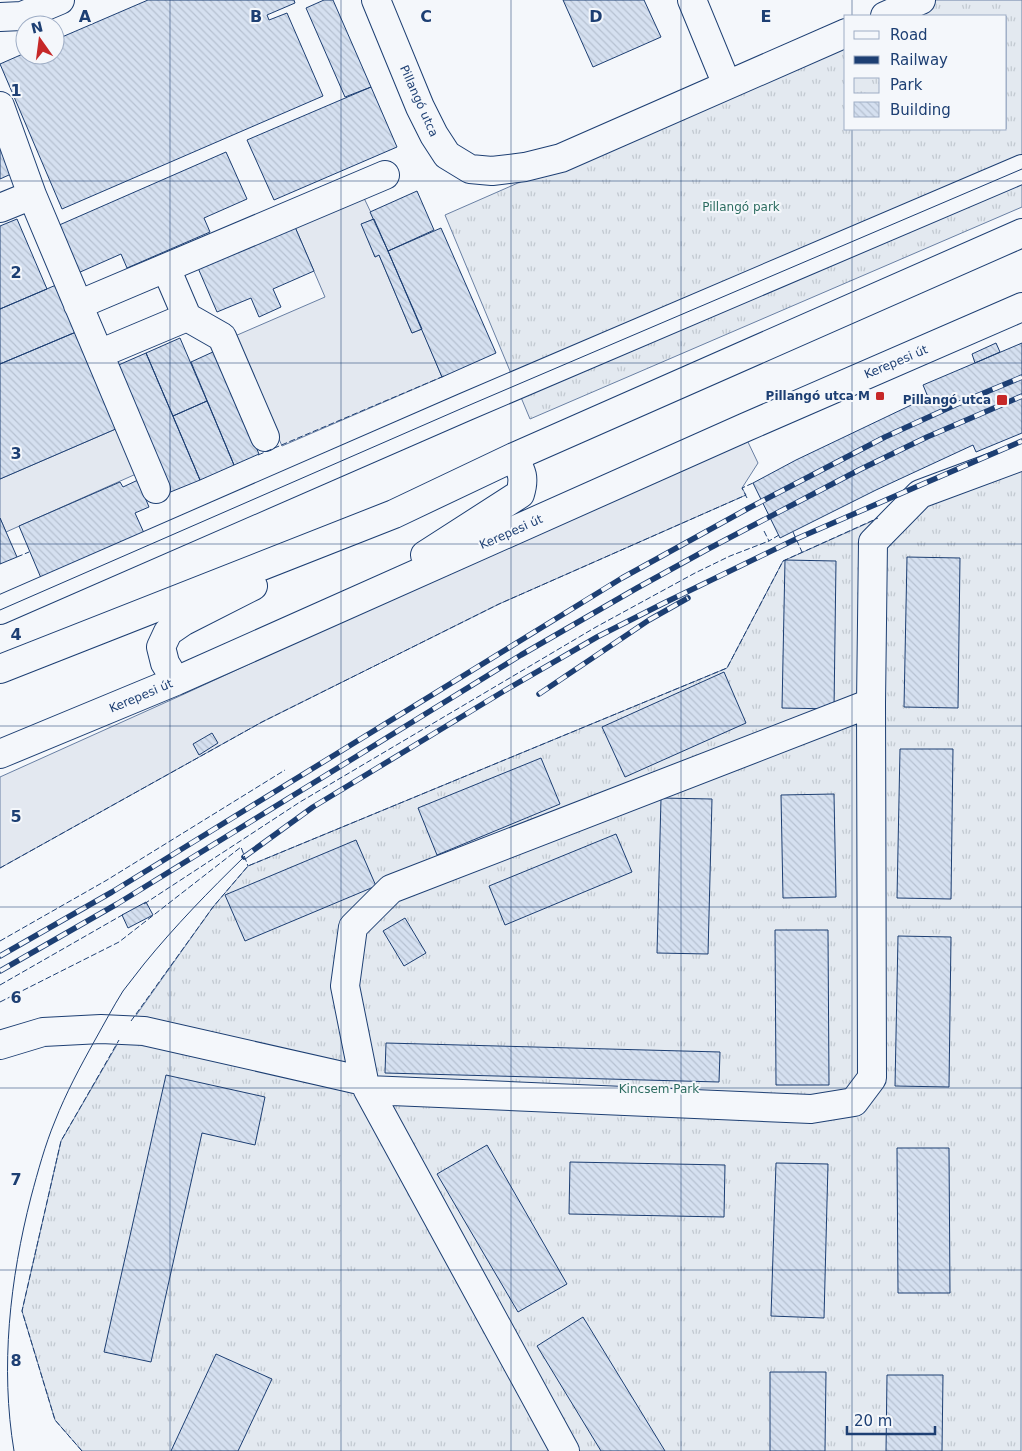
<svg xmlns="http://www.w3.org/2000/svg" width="1022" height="1451" viewBox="0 0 1022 1451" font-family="'DejaVu Sans',sans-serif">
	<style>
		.park { fill: url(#park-tufts); stroke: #687fa3 }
		.parking { fill: #e3e8f0; stroke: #687fa3 }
		.building { fill: url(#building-back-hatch); stroke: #1d3f73 }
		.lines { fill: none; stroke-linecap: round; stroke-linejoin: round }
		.minor-casing { stroke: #1d3f73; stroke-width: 30 }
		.major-casing { stroke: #1d3f73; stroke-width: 30 }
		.minor { stroke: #f4f7fb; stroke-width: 28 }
		.major { stroke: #f4f7fb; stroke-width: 28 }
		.tram { stroke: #1d3f73; stroke-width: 1 }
		.rail-casing { stroke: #1d3f73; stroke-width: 5.5 }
		.rail { stroke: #f4f7fb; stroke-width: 4; stroke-dasharray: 11; stroke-linecap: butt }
		.fence { stroke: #1d3f73; stroke-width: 1; stroke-dasharray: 6 2.5; stroke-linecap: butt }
		.grid { fill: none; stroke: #1d3f73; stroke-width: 1; stroke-opacity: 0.55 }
		.poi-dot { fill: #c62828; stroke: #f4f7fb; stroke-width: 2 }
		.labels { text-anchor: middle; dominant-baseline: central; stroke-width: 4; stroke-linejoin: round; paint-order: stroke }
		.street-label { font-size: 12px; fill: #1d3f73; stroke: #f4f7fb }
		.park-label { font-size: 12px; fill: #2c6c60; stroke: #f4f7fb }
		.poi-label { font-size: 12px; font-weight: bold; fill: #1d3f73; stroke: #f4f7fb; text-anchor: end }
		.grid-label { font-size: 16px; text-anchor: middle; font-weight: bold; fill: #1d3f73; stroke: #f4f7fb; stroke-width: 4; stroke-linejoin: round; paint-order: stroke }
	</style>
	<defs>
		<pattern id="park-tufts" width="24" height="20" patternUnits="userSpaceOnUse" patternTransform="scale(1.25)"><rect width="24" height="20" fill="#e3e9f0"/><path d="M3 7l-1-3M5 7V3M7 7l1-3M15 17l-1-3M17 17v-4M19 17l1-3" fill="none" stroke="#c2c9d1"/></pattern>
		<pattern id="building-back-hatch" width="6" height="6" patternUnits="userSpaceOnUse" patternTransform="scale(1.25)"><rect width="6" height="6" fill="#d5e0f0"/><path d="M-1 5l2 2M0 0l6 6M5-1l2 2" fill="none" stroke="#b6c1d1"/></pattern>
	</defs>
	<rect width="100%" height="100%" fill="#f4f7fb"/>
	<!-- park -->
	<path class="park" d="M935 0H1022V207L530 419 445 215 846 39V129H1006V16H898Z
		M1022 454 1021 1451H82L55 1420 22 1311 61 1141 125 1031 213 907 248 866 727 668 783 561Z"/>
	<!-- parking -->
	<path class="parking" d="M364 198 374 219 362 224 375 257 379 255 412 333 422 329 442 377 282 446 235 336 325 297 295 227Z
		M118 428 136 474 6 532 0 518V479Z
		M747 440 758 463 742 488 746 495 499 604 262 722 0 868V777L182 695 524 538Z"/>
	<!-- building -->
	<path class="building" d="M148 0H294L295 3 267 15 269 20 287 13 323 96 62 209 0 64 25 53V55H55V40Z
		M324 0H333L371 87 345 97 306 8Z
		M563 0H644L661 37 593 67Z
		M371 87 397 147 274 200 247 140Z
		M0 126 20 170 0 179Z
		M226 152 247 199 204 218 210 232 127 268 121 254 78 273 57 226Z
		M417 191 434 230 388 251 370 212Z
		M17 219 47 289 0 309V226Z
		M374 219 422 329 412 333 379 255 375 257 361 224Z
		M295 227 314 271 273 289 281 307 259 317 251 298 217 312 198 268Z
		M441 228 496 353 442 377 388 251Z
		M56 285 76 332 0 364V309Z
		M76 332 118 428 0 479V364Z
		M180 338 207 401 173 416 146 353Z
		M996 343 1000 352 975 363 972 354Z
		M1022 343V433L976 452 973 445 876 490 780 538 753 483 796 460 928 397 923 385Z
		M215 351 259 454 234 465 191 362Z
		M146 353 200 480 168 493 114 367Z
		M207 401 234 465 200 480 173 416Z
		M138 480 149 507 135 513 144 533 41 578 19 526 120 482 123 487Z
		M0 518 17 557 0 564Z
		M907 557 960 558 958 708 904 707Z
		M785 560 836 561 834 709 782 708Z
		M724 672 746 723 625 777 602 727Z
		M212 733 218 743 199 755 193 744Z
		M900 749H953L951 899 897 898Z
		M541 758 560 804 437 855 418 808Z
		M834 794 836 897 783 898 781 795Z
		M661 798 712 799 708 954 657 953Z
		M616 834 632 872 505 925 489 886Z
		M356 840 376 886 245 941 225 895Z
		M146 902 153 915 128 928 122 915Z
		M405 918 426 953 404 966 383 931Z
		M775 930H828L829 1085H776Z
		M898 936 951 937 949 1087 895 1086Z
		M386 1043 720 1052 719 1082 385 1073Z
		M166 1075 265 1097 255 1145 202 1133 151 1362 104 1352Z
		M487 1145 567 1284 518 1312 437 1174Z
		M897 1148H949L950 1293H898Z
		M570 1162 725 1165 724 1217 569 1214Z
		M776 1163 828 1164 824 1318 771 1316Z
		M583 1317 665 1451H601L537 1346Z
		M216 1354 272 1379 238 1451H171Z
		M770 1372H826L825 1451H770Z
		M887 1375H943L942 1451H886Z"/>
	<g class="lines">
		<!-- minor casing -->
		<g class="minor-casing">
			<path id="minor" d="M376 0 420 107 434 135 447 155 470 169 492 171 525 167 561 158 846 33
				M692 0 727 85
				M885 16 921 0
				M0 17 22 16 60 0
				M0 106 32 195 156 489
				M0 208 32 195
				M166 268 187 317 222 337 265 437
				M78 305 385 175
				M99 354 187 317
				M0 610 465 407 1022 169
				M0 1045 43 1032 101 1029 144 1031 364 1081
				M368 1090 811 1109 854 1102 872 1078 871 703 873 542 920 494 1022 456
				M565 1451 368 1090 364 1081 345 986 353 927 391 889 871 703"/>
		</g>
		<!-- major casing -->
		<g class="major-casing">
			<path id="major" d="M425 555 520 494C525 478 522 472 514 457
				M0 669 394 514 514 457 1022 233
				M176 681 165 663 161 647 168 632 184 621 253 586
				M0 754 176 681 746 427 1022 307"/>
		</g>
		<!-- minor -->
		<use href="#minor" class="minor"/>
		<!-- major -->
		<use href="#major" class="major"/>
		<!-- tram -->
		<path class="tram" d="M0 610 465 407 1022 169
			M14 1451C0 1367 10 1279 31 1197 38 1171 45 1145 55 1121 66 1093 80 1067 95 1040 104 1024 113 1007 123 991 130 982 137 973 144 964 175 926 209 891 244 857"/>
		<!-- rail casing -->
		<g class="rail-casing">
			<path id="rail" d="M539 694 649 620 688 598
				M244 857 313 807 504 691 597 637 664 603 796 539 1022 441
				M0 956 112 892 622 578 747 509 885 437 955 405 1022 377
				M0 971 117 904 521 655 637 588 708 549 859 470 927 437 1022 396"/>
		</g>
		<!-- rail -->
		<use href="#rail" class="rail"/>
		<!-- fence -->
		<path class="fence" d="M258 455 444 376
			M747 498 742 488 753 483
			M764 531 769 541 779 535
			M793 532 802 552
			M17 557 29 552
			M0 868 262 722 499 604 746 495
			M144 904 300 802 596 627 695 573 730 556 769 541
			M0 941 107 880 285 770
			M0 985 124 914
			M0 1002 119 942 241 847 248 866
			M131 1021 213 907 248 866 727 668 783 561 878 518
			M82 1451 55 1420 22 1311 61 1141 119 1040"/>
	</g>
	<!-- grid -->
	<path class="grid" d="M170 0V1451M341 0V1451M511 0V1451M681 0V1451M852 0V16M852 129V1451M0 181H1022M0 363H1022M0 544H1022M0 726H1022M0 907H1022M0 1088H1022M0 1270H1022"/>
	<!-- markers -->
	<g class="poi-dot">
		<rect x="875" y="391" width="10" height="10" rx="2.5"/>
		<rect x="996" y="394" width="12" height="12" rx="2.5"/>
	</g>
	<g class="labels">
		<!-- street labels -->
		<g class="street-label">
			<text transform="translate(419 101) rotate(66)">Pillangó utca</text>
			<text transform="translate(896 362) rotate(-23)">Kerepesi út</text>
			<text transform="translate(511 532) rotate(-24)">Kerepesi út</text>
			<text transform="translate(141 696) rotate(-23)">Kerepesi út</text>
		</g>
		<!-- park labels -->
		<g class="park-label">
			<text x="741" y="207">Pillangó park</text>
			<text x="659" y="1089">Kincsem Park</text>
		</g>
		<!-- poi labels -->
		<g class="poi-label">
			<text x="870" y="396">Pillangó utca M</text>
			<text x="991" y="400">Pillangó utca</text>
		</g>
	</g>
	<g class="grid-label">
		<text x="85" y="22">A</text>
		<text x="256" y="22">B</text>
		<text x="426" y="22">C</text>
		<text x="596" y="22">D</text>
		<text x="766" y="22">E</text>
		<text x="16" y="96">1</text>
		<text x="16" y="278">2</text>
		<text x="16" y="459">3</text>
		<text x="16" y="640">4</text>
		<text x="16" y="822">5</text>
		<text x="16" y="1003">6</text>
		<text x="16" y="1185">7</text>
		<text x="16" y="1366">8</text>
	</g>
	<!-- legend -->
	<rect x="844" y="15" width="162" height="115" fill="#f4f7fb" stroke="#9eadc5"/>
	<rect x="854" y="31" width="25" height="8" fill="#f4f7fb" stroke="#9eadc5"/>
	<text x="890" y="40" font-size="15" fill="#1d3f73">Road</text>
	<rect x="854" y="56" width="25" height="8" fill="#1d3f73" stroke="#9eadc5"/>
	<text x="890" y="65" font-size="15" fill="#1d3f73">Railway</text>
	<rect x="854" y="78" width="25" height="15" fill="url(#park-tufts)" stroke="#9eadc5"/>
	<text x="890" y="90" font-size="15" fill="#1d3f73">Park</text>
	<rect x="854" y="102" width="25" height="15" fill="url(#building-back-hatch)" stroke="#9eadc5"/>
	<text x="890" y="115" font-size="15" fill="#1d3f73">Building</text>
	<!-- north arrow -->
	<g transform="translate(40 40) rotate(346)"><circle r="24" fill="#f4f7fb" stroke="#9eadc5"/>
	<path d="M0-4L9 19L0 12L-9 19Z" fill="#c62828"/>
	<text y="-8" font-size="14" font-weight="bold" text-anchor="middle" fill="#1d3f73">N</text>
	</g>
	<!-- scale -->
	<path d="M847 1426v8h88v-8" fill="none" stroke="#1d3f73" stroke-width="2.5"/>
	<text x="854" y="1426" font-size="15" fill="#1d3f73" stroke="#f4f7fb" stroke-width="4" paint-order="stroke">20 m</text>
</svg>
